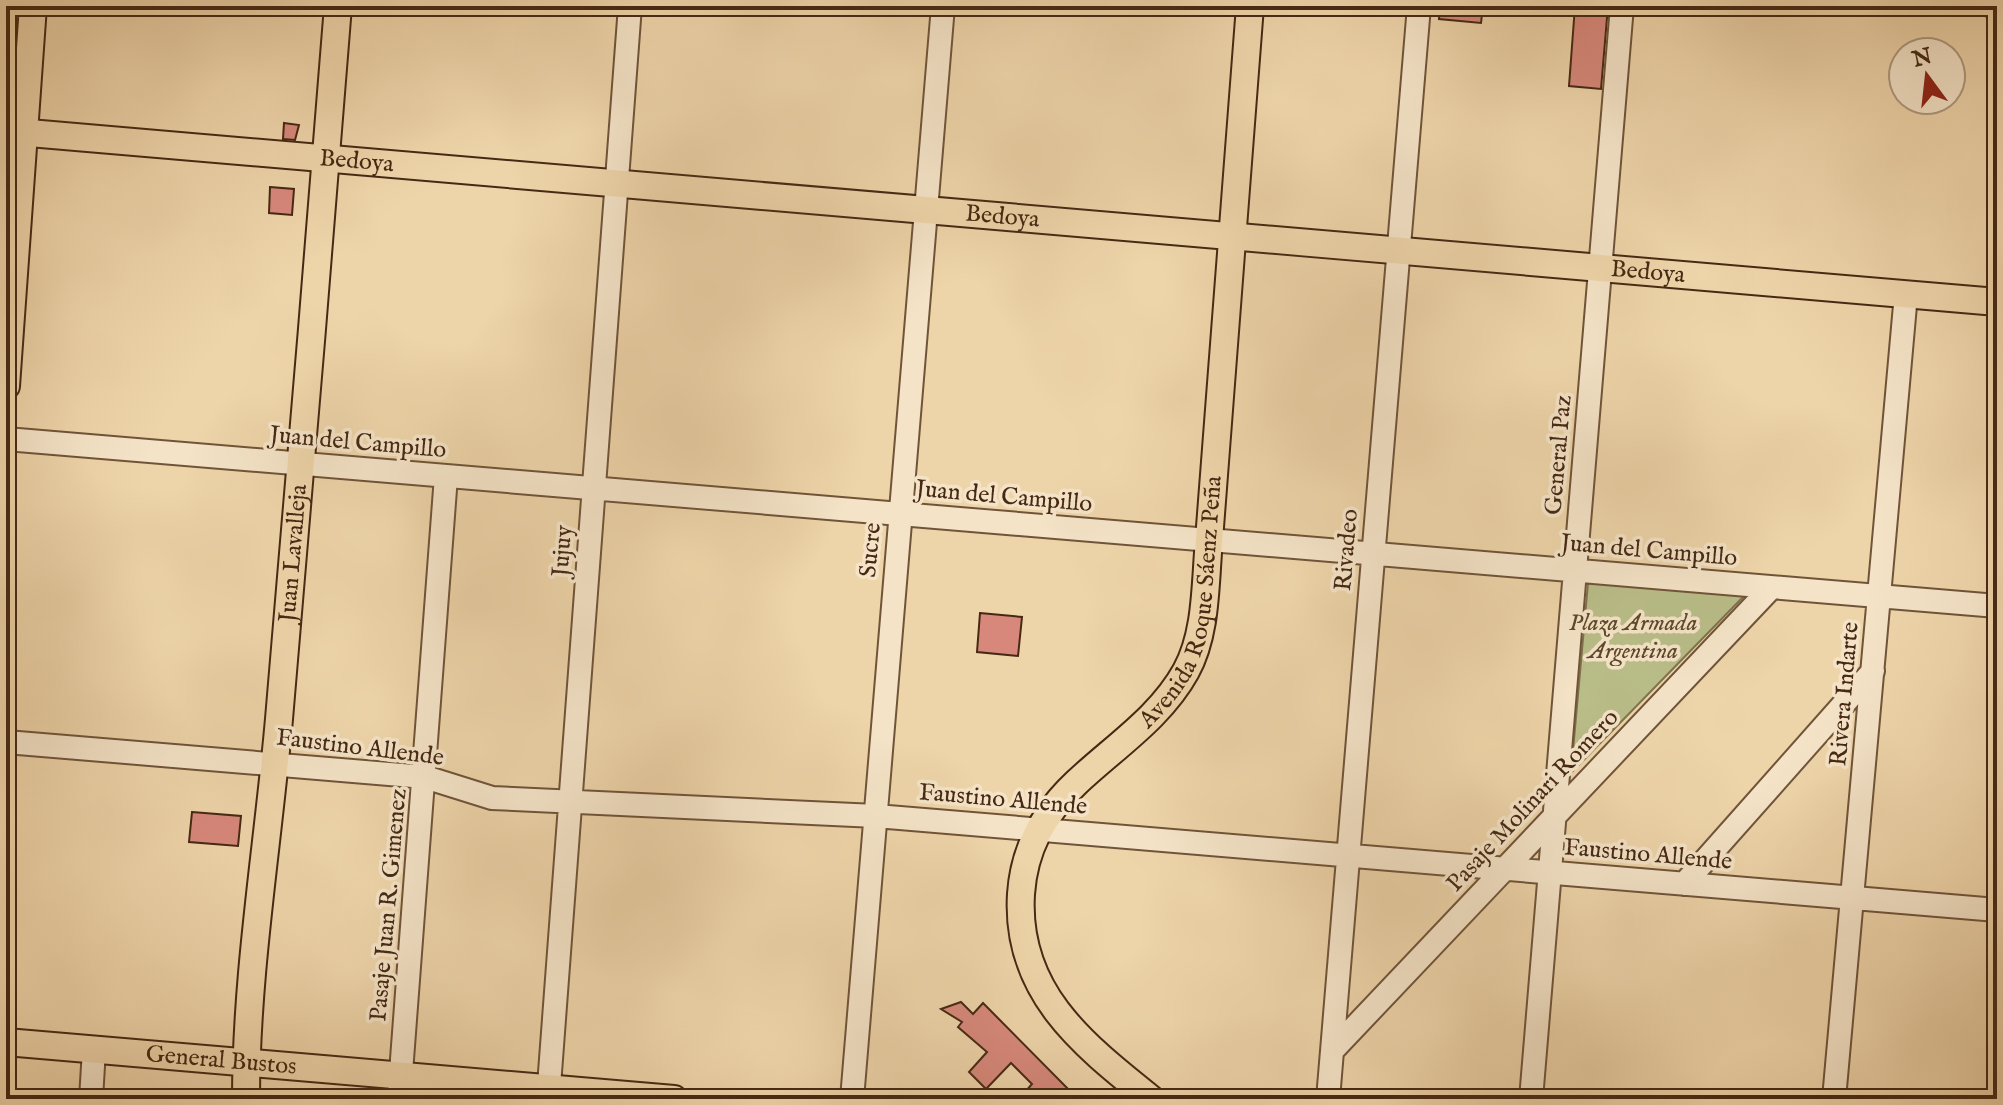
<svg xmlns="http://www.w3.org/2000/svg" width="2003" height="1105" viewBox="0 0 2003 1105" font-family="'IM FELL English',serif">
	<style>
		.green { fill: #b9bd88; stroke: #80734e; stroke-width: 2 }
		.building { fill: #d7887b; stroke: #462914; stroke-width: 2 }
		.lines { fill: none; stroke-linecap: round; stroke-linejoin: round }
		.minor-casing { stroke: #705439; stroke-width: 26 }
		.major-casing { stroke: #462914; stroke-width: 30 }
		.minor { stroke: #f4e3c7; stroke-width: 22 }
		.major { stroke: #eed4a9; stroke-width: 26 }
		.labels { text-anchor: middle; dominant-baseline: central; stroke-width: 7; stroke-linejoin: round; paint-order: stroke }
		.street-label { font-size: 24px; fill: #462914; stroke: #f4e3c7 }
		.park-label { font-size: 24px; font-style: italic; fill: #5d472b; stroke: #f4e3c7 }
	</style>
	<rect width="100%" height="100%" fill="#eed4a9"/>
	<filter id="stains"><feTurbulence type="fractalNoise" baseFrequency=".0025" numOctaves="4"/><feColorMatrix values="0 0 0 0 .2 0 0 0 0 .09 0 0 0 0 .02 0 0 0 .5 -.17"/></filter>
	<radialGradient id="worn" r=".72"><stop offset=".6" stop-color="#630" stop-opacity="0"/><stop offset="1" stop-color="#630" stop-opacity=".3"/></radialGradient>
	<!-- green -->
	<path class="green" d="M1588 583 1745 595 1571 773Z"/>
	<!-- building -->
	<path class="building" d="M1440 6H1483L1481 23 1439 19Z
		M1575 6H1608L1601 89 1569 86Z
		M284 123 299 125 295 140 283 139Z
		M270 187 294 189 292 215 269 213Z
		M980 613 1022 617 1018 656 977 652Z
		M192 812 241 816 238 846 189 842Z
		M961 1002 973 1014 983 1003 1078 1099H1034L1026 1091 1032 1084 1011 1063 986 1089 969 1072 987 1052 958 1027 962 1022 941 1009Z"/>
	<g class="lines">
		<!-- minor casing -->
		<g class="minor-casing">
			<path id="minor" d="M6 439 1997 606
				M6 742 425 777 492 798 876 816 1997 910
				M1684 884 1873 671
				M1332 1051 1771 588
				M91 1099 94 1049
				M399 1099 446 476
				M548 1099 630 6
				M852 1099 943 6
				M1328 1099 1419 6
				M1531 1099 1622 6
				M1834 1099 1906 294"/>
		</g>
		<!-- major casing -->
		<g class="major-casing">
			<g id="major">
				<path d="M1995 6H1997"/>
				<path id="s1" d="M6 131 1997 302"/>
				<path d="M6 386 33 6"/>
				<path id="s2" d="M6 1042 674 1099"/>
				<path id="s3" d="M246 1099C246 972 268 845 279 719 300 481 319 244 338 6"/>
				<path id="s4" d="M1151 1099C1081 1043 1015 991 1021 894 1024 849 1043 814 1076 783 1114 747 1160 718 1186 671 1207 633 1205 583 1209 540L1250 6"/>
			</g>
		</g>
		<!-- minor -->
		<use href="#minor" class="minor"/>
		<!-- major -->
		<use href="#major" class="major"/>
	</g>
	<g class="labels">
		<!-- street labels -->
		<g class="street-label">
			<text stroke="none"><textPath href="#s1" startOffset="352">Bedoya</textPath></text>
			<text stroke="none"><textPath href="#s1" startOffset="1000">Bedoya</textPath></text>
			<text stroke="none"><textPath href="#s1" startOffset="1648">Bedoya</textPath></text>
			<text transform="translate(358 443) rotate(5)">Juan del Campillo</text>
			<text transform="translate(1559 455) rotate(-85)">General Paz</text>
			<text transform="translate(1004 497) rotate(5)">Juan del Campillo</text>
			<text transform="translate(871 550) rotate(-85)">Sucre</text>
			<text transform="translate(1347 550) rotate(-85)">Rivadeo</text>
			<text transform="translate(563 551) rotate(-86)">Jujuy</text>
			<text transform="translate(1649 551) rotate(5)">Juan del Campillo</text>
			<text stroke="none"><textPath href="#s3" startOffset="548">Juan Lavalleja</textPath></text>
			<text stroke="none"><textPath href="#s4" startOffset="604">Avenida Roque Sáenz Peña</textPath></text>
			<text transform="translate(1845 694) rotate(-85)">Rivera Indarte</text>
			<text transform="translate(360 748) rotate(7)">Faustino Allende</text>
			<text transform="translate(1003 800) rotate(5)">Faustino Allende</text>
			<text transform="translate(1533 801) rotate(-47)">Pasaje Molinari Romero</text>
			<text transform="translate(1648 855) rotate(5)">Faustino Allende</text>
			<text transform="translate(389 905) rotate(-85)">Pasaje Juan R. Gimenez</text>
			<text stroke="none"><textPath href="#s2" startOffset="216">General Bustos</textPath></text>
		</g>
		<!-- park labels -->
		<g class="park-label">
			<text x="1633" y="623">Plaza Armada<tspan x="1633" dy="28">Argentina</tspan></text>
		</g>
	</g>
	<!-- margin -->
	<rect width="2003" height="1105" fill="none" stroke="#eed4a9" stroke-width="32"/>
	<rect x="8" y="8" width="1987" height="1089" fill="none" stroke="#462914" stroke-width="4"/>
	<rect x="16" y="16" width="1971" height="1073" fill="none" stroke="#462914" stroke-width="2"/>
	<!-- north arrow -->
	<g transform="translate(1927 76) rotate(345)"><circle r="38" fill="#f4e3c7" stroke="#ae997f" stroke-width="2"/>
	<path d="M0-6L14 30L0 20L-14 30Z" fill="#8f2418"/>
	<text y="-12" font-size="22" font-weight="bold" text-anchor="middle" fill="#462914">N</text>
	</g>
	<rect width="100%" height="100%" filter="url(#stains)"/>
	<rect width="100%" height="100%" fill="url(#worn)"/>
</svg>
